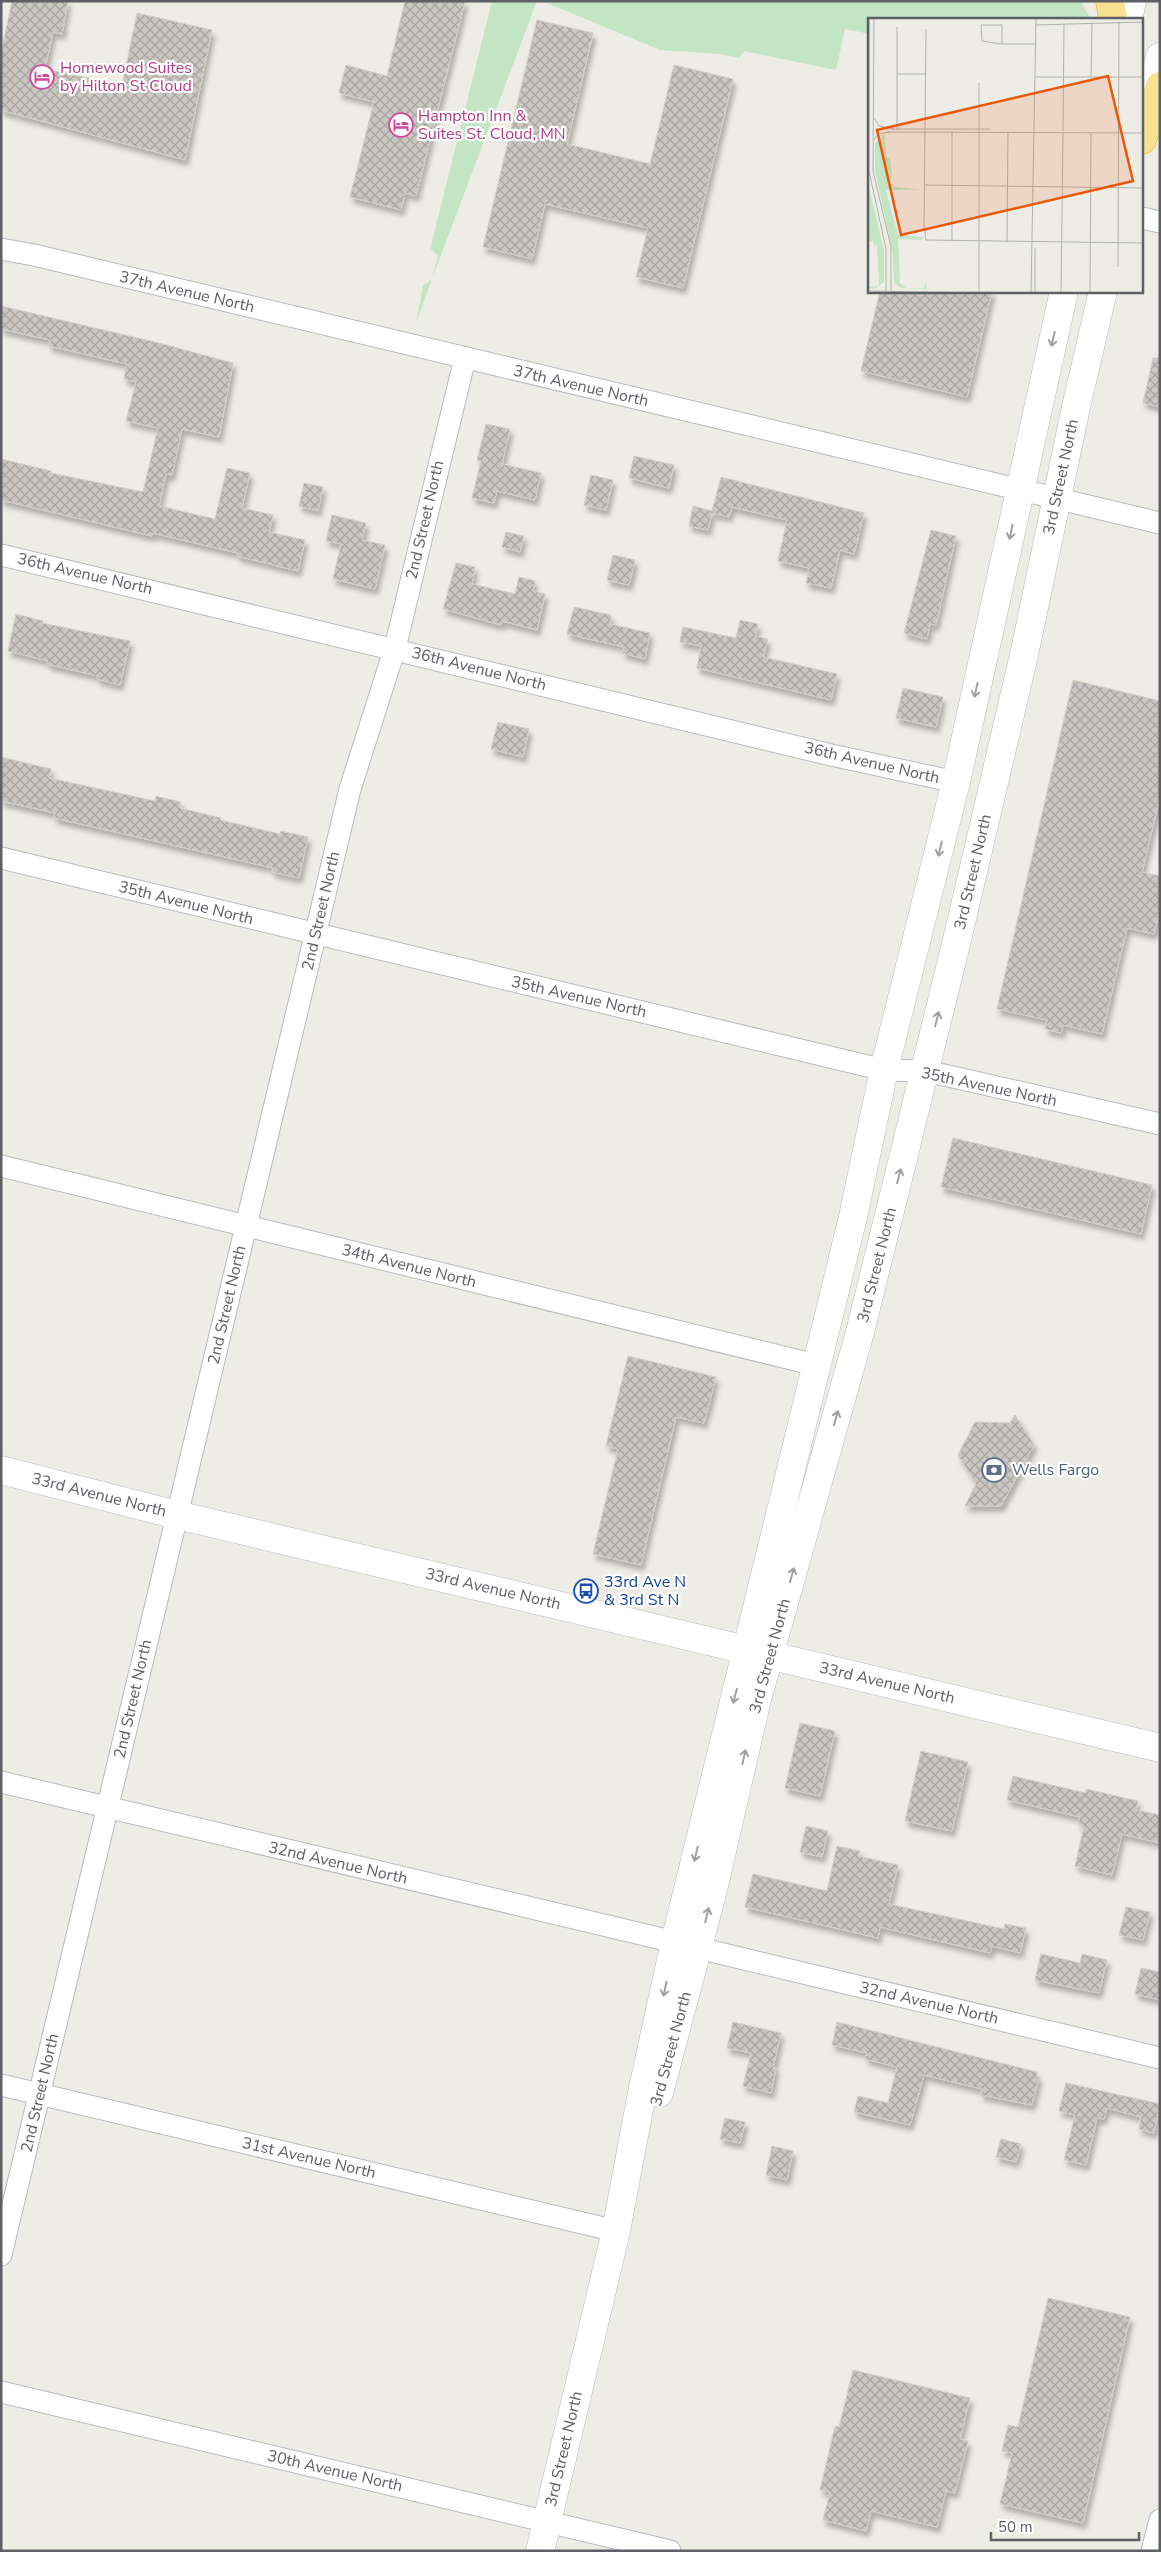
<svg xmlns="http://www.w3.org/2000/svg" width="1161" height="2552" viewBox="0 0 1161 2552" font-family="'Nunito Sans',sans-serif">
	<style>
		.grass { fill: #c3e5c4 }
		.building { fill: url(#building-cross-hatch); stroke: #d3cfc3; filter: url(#shadow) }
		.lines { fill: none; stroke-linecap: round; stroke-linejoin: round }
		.street-casing { stroke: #b7babe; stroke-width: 23 }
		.secondary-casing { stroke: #b6b9be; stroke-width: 29 }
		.highway-casing { stroke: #e9aa0b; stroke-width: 29 }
		.street { stroke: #fff; stroke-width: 21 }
		.secondary { stroke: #fff; stroke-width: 28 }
		.highway { stroke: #f8e192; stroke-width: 28 }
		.oneway { stroke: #9ea0a3 }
		.labels { text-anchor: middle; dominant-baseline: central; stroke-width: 4.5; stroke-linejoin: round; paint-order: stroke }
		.hotel-label { font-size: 16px; fill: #b23c85; stroke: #fff; text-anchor: start }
		.street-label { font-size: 16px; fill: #5d6065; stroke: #fff }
		.service-label { font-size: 16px; fill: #4e5e75; stroke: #fff; text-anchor: start }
		.transit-label { font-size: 16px; fill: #164399; stroke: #fff; text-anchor: start }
		.inset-road { fill: none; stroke: #b0b1ae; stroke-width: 1 }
		.view { fill: #e8590c; fill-opacity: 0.15; stroke: #e8590c; stroke-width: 2.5 }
		.inset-edge { fill: none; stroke: #5d6065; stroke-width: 2.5 }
	</style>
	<defs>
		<pattern id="building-cross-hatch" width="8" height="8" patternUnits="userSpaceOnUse" patternTransform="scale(1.25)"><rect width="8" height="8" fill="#cac7c2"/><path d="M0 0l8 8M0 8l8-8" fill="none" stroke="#a7a5a1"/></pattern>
		<filter id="shadow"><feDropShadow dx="3" dy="5.5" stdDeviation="2.5" flood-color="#0004"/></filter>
	</defs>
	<rect width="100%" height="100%" fill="#eeede5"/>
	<!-- grass -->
	<path class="grass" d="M492 1H537L432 279 416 323 423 286 432 279 438 256 431 249 432 242Z
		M542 1H1085L1082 4 1091 19H870V34L845 29 836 70 744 51 739 58 720 54 660 50Z"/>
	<!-- building -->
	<path class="building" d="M12 1H68L62 34 53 32 45 69 122 85 137 13 212 30 185 160 1 110V54Z
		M405 1H465L416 196 405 193 401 210 350 197 374 102 339 93 346 65 387 76Z
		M537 20 593 33 567 144 650 164 674 65 733 79 683 288 636 277 648 228 545 204 532 259 483 247Z
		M880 291H992L967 397 861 371Z
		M1 306 159 343 233 363 219 437 182 429 172 475 166 474 159 506 215 519 227 468 250 473 242 508 273 515 269 532 305 540 298 571 237 556 238 553 152 533V536L1 500V459L51 471V473L143 492 158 428 126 421 136 382 124 379 127 364 49 346 50 340 1 329Z
		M1153 358H1160V407L1143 403Z
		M486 424 510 429 502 464 541 473 535 500 497 491 494 503 472 498 481 461 477 460Z
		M634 456 674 465 669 488 629 478Z
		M591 475 613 480 606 510 584 505Z
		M721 477 864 513 854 554 840 550 831 588 806 583 809 568 778 561 787 520 732 507 729 517 712 513 708 530 689 526 693 506 712 511Z
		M304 483 323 487 318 511 299 506Z
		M332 515 366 523 362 540 385 545 375 589 333 579 341 544 326 541Z
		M931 530 956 536 936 625 930 624 927 639 904 633Z
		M506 532 524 536 520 552 502 547Z
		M613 555 635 560 629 585 607 580Z
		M456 563 475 567 472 584 515 594 519 577 535 581 533 591 545 594 537 630 502 621 501 625 443 609Z
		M574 607 611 615 610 624 650 633 645 659 622 653 624 647 567 634Z
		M16 614 43 621 42 623 130 641 120 685 97 679 98 676 47 664 48 661 8 651Z
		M740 620 758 624 755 636 768 639 763 657 837 674 831 700 697 668 701 646 680 642 683 627 736 638Z
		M1073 680 1160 701V797L1142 872 1160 876V908L1154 934 1127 928 1102 1034 1063 1025 1061 1033 1045 1029 1047 1020 997 1009Z
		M903 688 943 697 936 727 896 718Z
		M498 722 529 729 523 757 491 749Z
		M1 757 51 769 49 778 155 801 156 796 181 802 180 808 221 818 220 820 280 834 281 831 308 837 299 878 272 872 273 868 54 818 55 813 1 801Z
		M953 1138 1152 1185 1141 1234 941 1187Z
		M628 1356 716 1377 704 1423 676 1417 641 1565 593 1554 618 1449 606 1446Z
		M1015 1415 1034 1445 1001 1506H965L976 1484 958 1455 975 1422 1010 1423Z
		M800 1723 835 1731 820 1796 785 1788Z
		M921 1751 968 1762 952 1831 905 1821Z
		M1013 1776 1086 1793V1789L1138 1801 1136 1810 1160 1815V1843L1122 1834 1112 1875 1075 1866 1084 1826 1078 1824 1080 1817 1007 1800Z
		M806 1826 828 1831 822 1857 800 1852Z
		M837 1846 860 1851 858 1856 898 1865 889 1904 1004 1929 1005 1924 1026 1928 1020 1953 992 1946 990 1953 880 1927 878 1938 745 1907 753 1874 827 1891Z
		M1126 1907 1150 1912 1143 1940 1119 1935Z
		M1041 1954 1080 1963 1082 1954 1107 1960 1099 1993 1035 1980Z
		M1141 1968 1160 1972V2000L1135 1994Z
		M733 2022 781 2033 773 2068H776L771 2093 743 2086 751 2053 727 2048Z
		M837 2022 1037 2072 1036 2076 1039 2077 1032 2105 981 2095 982 2089 924 2075 910 2125 854 2112 858 2096 888 2103 897 2067 865 2059 867 2053 832 2045Z
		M1066 2083 1160 2104 1154 2133 1139 2129 1141 2117 1107 2108 1104 2119 1097 2118 1086 2165 1064 2160 1075 2115 1059 2111Z
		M725 2118 745 2122 740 2143 720 2139Z
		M1001 2139 1021 2144 1016 2162 996 2157Z
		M772 2146 793 2151 787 2180 766 2175Z
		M1048 2298 1130 2317 1083 2523 1000 2504 1012 2453 1002 2451 1008 2425 1018 2427Z
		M853 2370 970 2398 960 2439 968 2441 955 2493 946 2491 937 2527 871 2511 866 2531 823 2520 830 2492 820 2490 835 2426 839 2427Z"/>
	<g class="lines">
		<!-- street casing -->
		<g class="street-casing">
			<path id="street" d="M1142 218 1160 222
				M1 249 34 255 1160 523
				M1 555 831 755 956 782
				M1 858 884 1070 925 1071 944 1075 1160 1124
				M1 1166 816 1365
				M1 1782 675 1942
				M698 1948 1160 2058
				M1 2085 616 2231
				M1 2255 350 789 395 648 465 358
				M1 2392 670 2551
				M1152 2551 1160 2520"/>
		</g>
		<!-- secondary casing -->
		<g class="secondary-casing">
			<path id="secondary" d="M1128 19 1132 1
				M1147 111 1160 57
				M1 1470 177 1515 1160 1748
				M659 2093 713 1890 757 1699 860 1332 956 944 1024 655 1076 407 1103 291
				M540 2551 616 2231 643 2088 675 1942 853 1217 884 1070 956 782 1064 291"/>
		</g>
		<!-- highway casing -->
		<g class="highway-casing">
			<path id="highway" d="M1110 1 1113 19
				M1142 140 1160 86"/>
		</g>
		<!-- street -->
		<use href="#street" class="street"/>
		<!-- secondary -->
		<use href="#secondary" class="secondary"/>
		<!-- highway -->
		<use href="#highway" class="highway"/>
	</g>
	<!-- one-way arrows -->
	<defs><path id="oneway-shaft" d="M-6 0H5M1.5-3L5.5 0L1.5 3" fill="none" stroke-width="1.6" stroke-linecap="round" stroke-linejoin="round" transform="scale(1.25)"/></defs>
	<g class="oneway">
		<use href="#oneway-shaft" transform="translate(1053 339) rotate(103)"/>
		<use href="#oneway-shaft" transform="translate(1011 532) rotate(102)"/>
		<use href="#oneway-shaft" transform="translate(976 690) rotate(102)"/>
		<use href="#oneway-shaft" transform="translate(940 849) rotate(104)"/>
		<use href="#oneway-shaft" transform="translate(937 1019) rotate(-76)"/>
		<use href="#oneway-shaft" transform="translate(899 1176) rotate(-76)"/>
		<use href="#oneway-shaft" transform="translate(836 1418) rotate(-74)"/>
		<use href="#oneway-shaft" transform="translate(792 1575) rotate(-74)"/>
		<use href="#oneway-shaft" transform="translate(735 1696) rotate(105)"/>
		<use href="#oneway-shaft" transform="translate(744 1757) rotate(-77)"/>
		<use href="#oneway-shaft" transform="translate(696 1854) rotate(103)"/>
		<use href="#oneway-shaft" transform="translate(707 1915) rotate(-76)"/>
		<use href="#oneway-shaft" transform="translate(665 1989) rotate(102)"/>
	</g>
	<!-- icons -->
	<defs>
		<g id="hotel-ring" transform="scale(1.25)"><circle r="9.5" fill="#fff" stroke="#d1479c" stroke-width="1.5"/><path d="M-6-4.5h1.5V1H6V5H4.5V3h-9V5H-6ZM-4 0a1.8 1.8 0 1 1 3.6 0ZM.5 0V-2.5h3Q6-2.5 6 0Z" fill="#d1479c"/></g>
		<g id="bank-ring" transform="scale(1.25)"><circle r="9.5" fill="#fff" stroke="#5c6f8a" stroke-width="1.5"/><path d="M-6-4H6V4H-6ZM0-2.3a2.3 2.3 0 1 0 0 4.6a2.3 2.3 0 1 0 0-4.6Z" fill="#5c6f8a"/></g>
		<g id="bus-ring" transform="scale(1.25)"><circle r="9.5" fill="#fff" stroke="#1a4fb4" stroke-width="1.5"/><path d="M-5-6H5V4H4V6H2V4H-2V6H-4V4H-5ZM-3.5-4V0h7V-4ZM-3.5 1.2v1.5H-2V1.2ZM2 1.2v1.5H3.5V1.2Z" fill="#1a4fb4"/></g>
	</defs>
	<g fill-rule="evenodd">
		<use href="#hotel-ring" x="42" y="77"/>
		<use href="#hotel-ring" x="401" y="125"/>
		<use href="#bank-ring" x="994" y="1470"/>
		<use href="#bus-ring" x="586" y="1591"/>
	</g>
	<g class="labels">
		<!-- hotel labels -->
		<g class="hotel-label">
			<text x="60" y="68">Homewood Suites<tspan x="60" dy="18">by Hilton St Cloud</tspan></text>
			<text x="418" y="116">Hampton Inn &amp;<tspan x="418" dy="18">Suites St. Cloud, MN</tspan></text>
		</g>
		<!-- street labels -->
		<g class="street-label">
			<text transform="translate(187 292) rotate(13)">37th Avenue North</text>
			<text transform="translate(581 386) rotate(13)">37th Avenue North</text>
			<text transform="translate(1061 477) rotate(-78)">3rd Street North</text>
			<text transform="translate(425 520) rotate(-77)">2nd Street North</text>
			<text transform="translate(85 574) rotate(13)">36th Avenue North</text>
			<text transform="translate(479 669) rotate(14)">36th Avenue North</text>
			<text transform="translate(872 763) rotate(13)">36th Avenue North</text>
			<text transform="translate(973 872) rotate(-77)">3rd Street North</text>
			<text transform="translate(186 903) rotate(14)">35th Avenue North</text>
			<text transform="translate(321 911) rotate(-77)">2nd Street North</text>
			<text transform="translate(579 997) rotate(13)">35th Avenue North</text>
			<text transform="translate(989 1087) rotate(12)">35th Avenue North</text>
			<text transform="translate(877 1265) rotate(-76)">3rd Street North</text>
			<text transform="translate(409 1266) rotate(14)">34th Avenue North</text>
			<text transform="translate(227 1305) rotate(-77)">2nd Street North</text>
			<text transform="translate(99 1495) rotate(14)">33rd Avenue North</text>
			<text transform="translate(493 1589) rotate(13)">33rd Avenue North</text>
			<text transform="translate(770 1656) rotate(-75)">3rd Street North</text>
			<text transform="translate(887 1683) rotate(13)">33rd Avenue North</text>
			<text transform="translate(133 1699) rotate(-77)">2nd Street North</text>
			<text transform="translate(338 1863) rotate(13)">32nd Avenue North</text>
			<text transform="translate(929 2003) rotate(13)">32nd Avenue North</text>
			<text transform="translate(671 2049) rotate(-75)">3rd Street North</text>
			<text transform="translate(40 2093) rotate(-77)">2nd Street North</text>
			<text transform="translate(309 2158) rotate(13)">31st Avenue North</text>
			<text transform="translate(564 2449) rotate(-77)">3rd Street North</text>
			<text transform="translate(335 2471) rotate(13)">30th Avenue North</text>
		</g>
		<!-- service labels -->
		<g class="service-label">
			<text x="1012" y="1470">Wells Fargo</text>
		</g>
		<!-- transit labels -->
		<g class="transit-label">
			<text x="604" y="1582">33rd Ave N<tspan x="604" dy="18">&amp; 3rd St N</tspan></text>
		</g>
	</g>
	<!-- overview -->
	<g transform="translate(868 18)">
		<rect width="275" height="275" fill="#eeede5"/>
		<path d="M17 116 18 139 22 140 24 156 22 168 54 172H18L30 217 56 219 53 222 30 221 32 265 38 270H56L58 263 59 271 33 270 26 265 25 236 7 153V125ZM0 166 16 233V264L6 271 0 270 11 267 9 227 5 229 9 225 5 227 6 223 0 224Z" fill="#c3e5c4"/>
		<path class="inset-road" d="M1 0V153L18 231V275M6 0 5 153 23 229V275M168 7 275 4M58 11 56 208 58 222 275 225M134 26V7H113L114 23 133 26H168M29 56H58M168 59H275M223 59 224 5M6 100 11 108 26 111M23 111H122M29 111V9M195 113 196 6M18 114 275 115M6 122 10 116 22 114M56 167 275 170M84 223V114M139 224 140 114M250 249 251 4M0 273 112 275M111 274V65M163 275 168 0M167 275V230M193 275 195 115M222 275 223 115"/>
		<path class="view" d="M240 58 265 163 33 217 9 112Z"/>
		<rect width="275" height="275" class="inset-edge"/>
	</g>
	<!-- border -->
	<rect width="1161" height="2552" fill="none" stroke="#5d6065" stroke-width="5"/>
	<!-- scale -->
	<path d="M991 2532v8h148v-8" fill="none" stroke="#5d6065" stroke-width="2.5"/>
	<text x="998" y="2532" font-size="15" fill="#5d6065" stroke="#ffffff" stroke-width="4" paint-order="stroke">50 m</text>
</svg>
